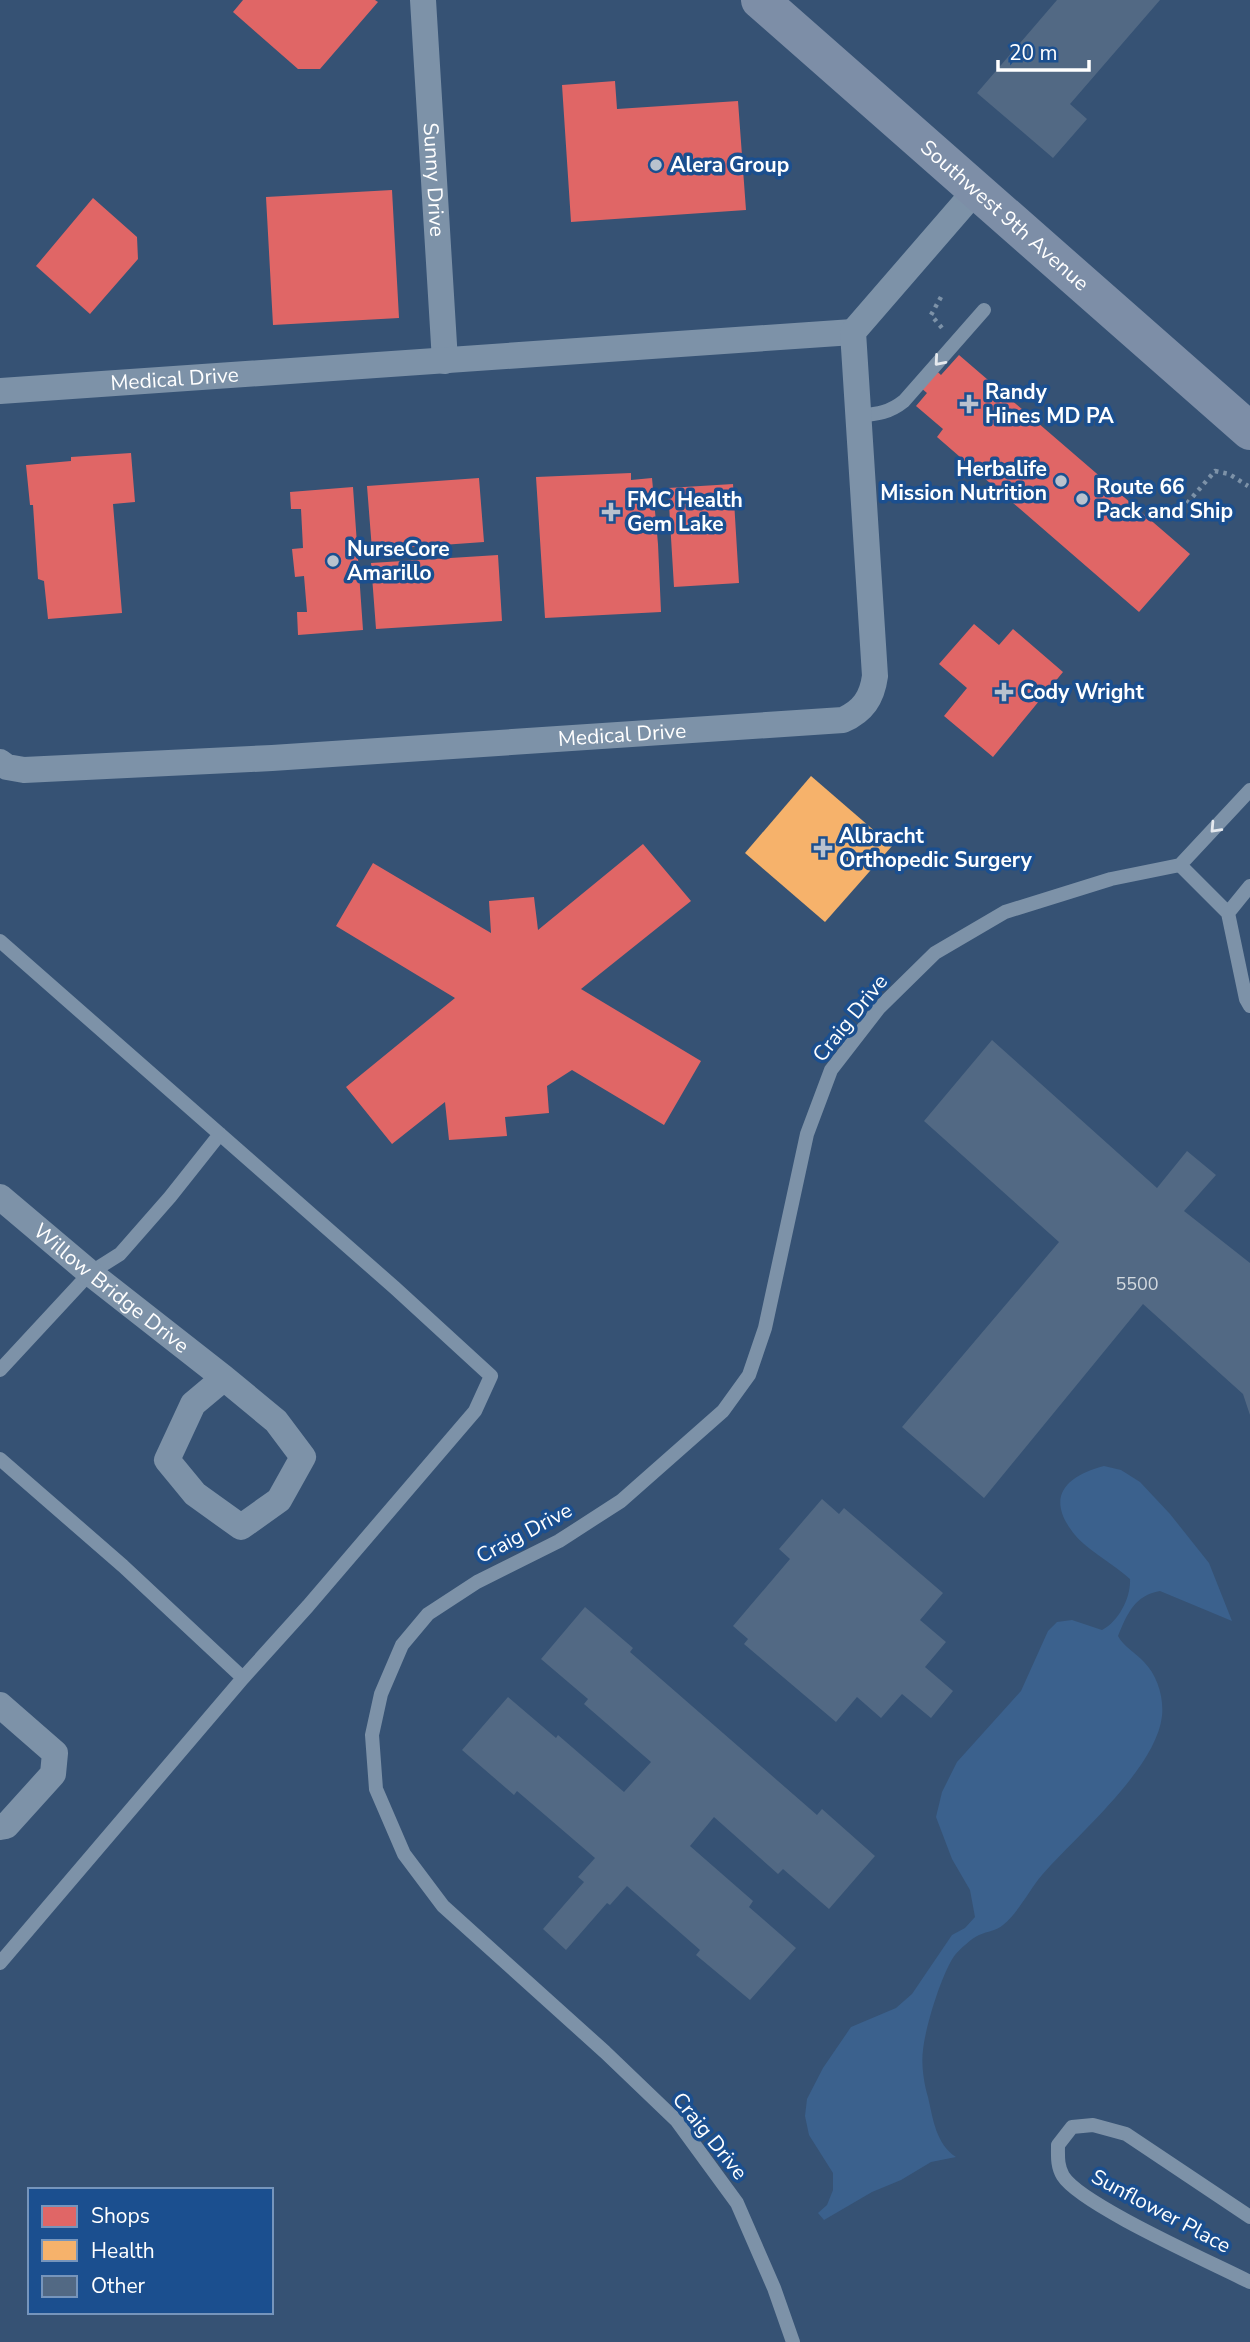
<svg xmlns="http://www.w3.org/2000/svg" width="1250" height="2342" viewBox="0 0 1250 2342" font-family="'Nunito Sans',sans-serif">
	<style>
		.water { fill: #3b618d }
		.shops { fill: #e06666 }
		.health { fill: #f6b26b }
		.building { fill: #526984 }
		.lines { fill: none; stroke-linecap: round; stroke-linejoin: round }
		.path { stroke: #7d92a8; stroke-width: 4.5; stroke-dasharray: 3.5 5; stroke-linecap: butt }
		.service { stroke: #7d92a8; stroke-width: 14 }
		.minor { stroke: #7d92a8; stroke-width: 26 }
		.primary { stroke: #7d8ea7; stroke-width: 38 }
		.oneway { stroke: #e5e9ee }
		.poi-dot { fill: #b9c2ce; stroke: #1b4f8f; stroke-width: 2.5 }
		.labels { text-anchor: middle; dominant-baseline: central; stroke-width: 7; stroke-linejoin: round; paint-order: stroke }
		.number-label { font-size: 18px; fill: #d4dae0 }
		.poi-label { font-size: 21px; font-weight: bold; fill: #fff; stroke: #1b4f8f; text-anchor: start }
		.street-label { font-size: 21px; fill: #fff; stroke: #1b4f8f }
	</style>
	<rect width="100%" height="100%" fill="#365274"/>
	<!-- water -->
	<path class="water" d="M1104 1466 1121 1470 1140 1482 1170 1514 1209 1563 1232 1621 1160 1591C1135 1595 1127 1614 1118 1636 1124 1647 1136 1653 1144 1662 1157 1675 1164 1697 1162 1716 1156 1769 1077 1835 1042 1875 1029 1890 1019 1912 1003 1925 996 1931 988 1931 979 1935 972 1938 960 1949 955 1955 942 1972 925 2028 923 2050 921 2064 924 2084 928 2097 933 2119 936 2144 956 2157L931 2162 901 2180 872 2192 824 2220 818 2213 827 2205 833 2190V2173L809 2135 805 2116 807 2099 823 2068 851 2027 896 2008 912 1994 952 1935 965 1928 975 1917 970 1890 952 1859 936 1817 942 1792 957 1762 1021 1691 1048 1631 1057 1622 1072 1620 1102 1630C1119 1621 1131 1597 1130 1579 1114 1564 1087 1550 1075 1535 1044 1497 1066 1476 1104 1466Z"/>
	<!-- shops -->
	<path class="shops" d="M243 0H375L378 2 320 69H298L233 12Z
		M615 81 617 109 738 101 746 210 571 222 562 85Z
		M392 190 399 318 273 325 266 197Z
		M93 198 137 237 138 259 90 314 36 266Z
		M959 355 1190 554 1139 612 937 437 943 429 916 406 927 393 915 383 929 364 941 375Z
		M131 453 135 502 113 504 122 613 48 619 44 581 38 579 33 505H30L26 465 71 461V457Z
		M631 473V480L652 478 658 544 661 612 545 618 536 477Z
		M479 478 484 542 372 550 367 486Z
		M733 484 739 583 674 587 668 488Z
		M353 487 363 630 298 635 297 612H307L304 576 295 577 292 549 303 548 301 509H291L290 492Z
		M498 555 502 621 376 629 371 563Z
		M974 624 999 645 1013 629 1063 672 993 757 944 716 967 688 939 664Z
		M643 844 691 901 581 989 701 1061 664 1125 572 1070 547 1086 549 1113 505 1117 507 1136 449 1140 445 1102 392 1144 346 1087 455 998 336 926 373 863 491 933 489 901 534 897 538 930Z"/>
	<!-- health -->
	<path class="health" d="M811 776 892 846 825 922 745 853Z"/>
	<!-- building -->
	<path class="building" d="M1057 0H1160L1070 104 1087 119 1053 158 977 93Z
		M992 1040 1157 1188 1187 1151 1216 1175 1184 1211 1250 1263V1415L1243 1394 1143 1304 984 1498 902 1427 1059 1242 924 1121Z
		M822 1499 839 1514 844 1508 943 1593 920 1620 946 1642 925 1667 953 1691 931 1718 902 1694 881 1718 857 1697 836 1722 744 1644 748 1639 733 1626 790 1559 779 1549Z
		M585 1607 633 1648 630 1652 817 1815 822 1809 875 1856 829 1909 783 1869 778 1874 714 1817 690 1846 753 1901 749 1907 796 1948 750 2000 696 1955 700 1950 627 1886 610 1905 607 1903 566 1950 543 1929 584 1882 578 1877 595 1858 517 1791 514 1795 462 1750 508 1697 556 1738 558 1735 624 1792 651 1762 584 1704 588 1699 541 1659Z"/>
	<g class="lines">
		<!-- path -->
		<path class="path" d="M941 297 931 315 942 328
			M1176 516 1215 471 1229 474 1248 486"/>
		<!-- service -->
		<path class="service" d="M859 416C877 414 889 413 904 401L984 310
			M1180 865 1228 913 1246 999 1250 1006
			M1228 913 1250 886
			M0 941 395 1288 491 1376 475 1411 308 1606 243 1678 0 1963
			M0 1370 90 1273 120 1254 170 1197 220 1134
			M0 1459 123 1566 243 1678
			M1250 2217 1126 2134 1093 2125 1072 2127 1058 2145C1058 2156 1057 2166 1063 2176 1081 2205 1213 2263 1250 2282
			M793 2342 774 2288 737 2203 677 2121 605 2052 443 1906 404 1854 376 1789 372 1735 381 1694 402 1645 428 1614 477 1582 559 1541 621 1501 723 1411 749 1375 765 1328 807 1134 831 1070 879 1008 935 953 1005 912 1111 879 1180 865 1250 790"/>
		<!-- minor -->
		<g class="minor">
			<path id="s1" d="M423 0 445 361"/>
			<path id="s2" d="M0 391 853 332"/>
			<path id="s3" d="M0 762 7 767 24 770 272 758 843 720C863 711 872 698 875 676L853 332 976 190"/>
			<path id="s4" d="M0 1197 90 1273 224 1378 276 1421 303 1457 279 1500 241 1527 195 1494 167 1460 193 1404 224 1378"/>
			<path d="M0 1705 55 1753 53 1774 6 1826 0 1827"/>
		</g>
		<!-- primary -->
		<path class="primary" id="s5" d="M760 0 1250 431"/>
	</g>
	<!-- one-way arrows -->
	<defs><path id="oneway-chevron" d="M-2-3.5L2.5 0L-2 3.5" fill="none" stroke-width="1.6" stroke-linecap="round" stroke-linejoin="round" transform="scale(1.75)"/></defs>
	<g class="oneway">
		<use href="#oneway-chevron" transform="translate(939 361) rotate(131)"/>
		<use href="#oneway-chevron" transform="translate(1215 828) rotate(133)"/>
	</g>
	<!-- markers -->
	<g class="poi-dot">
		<circle cx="656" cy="165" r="7"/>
		<path d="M965.5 393.5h7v7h7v7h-7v7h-7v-7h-7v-7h7z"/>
		<circle cx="1061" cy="481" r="7"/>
		<circle cx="1082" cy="499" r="7"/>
		<path d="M607.5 501.5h7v7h7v7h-7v7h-7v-7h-7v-7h7z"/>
		<circle cx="333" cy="561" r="7"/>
		<path d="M1000.5 681.5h7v7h7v7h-7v7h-7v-7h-7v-7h7z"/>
		<path d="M819.5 837.5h7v7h7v7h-7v7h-7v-7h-7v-7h7z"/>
	</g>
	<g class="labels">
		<!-- number labels -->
		<g class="number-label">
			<text x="1137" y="1284">5500</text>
		</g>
		<!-- poi labels -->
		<g class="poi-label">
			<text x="670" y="165">Alera Group</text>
			<text x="985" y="392">Randy<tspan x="985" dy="24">Hines MD PA</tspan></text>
			<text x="1047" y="469" text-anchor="end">Herbalife<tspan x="1047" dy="24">Mission Nutrition</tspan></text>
			<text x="1096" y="487">Route 66<tspan x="1096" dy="24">Pack and Ship</tspan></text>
			<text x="627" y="500">FMC Health<tspan x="627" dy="24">Gem Lake</tspan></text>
			<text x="347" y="549">NurseCore<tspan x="347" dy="24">Amarillo</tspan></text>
			<text x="1020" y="692">Cody Wright</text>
			<text x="839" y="836">Albracht<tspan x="839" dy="24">Orthopedic Surgery</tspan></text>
		</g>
		<!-- street labels -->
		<g class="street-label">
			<text stroke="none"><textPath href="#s1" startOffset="180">Sunny Drive</textPath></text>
			<text stroke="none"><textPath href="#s5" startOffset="326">Southwest 9th Avenue</textPath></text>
			<text stroke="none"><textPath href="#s2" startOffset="175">Medical Drive</textPath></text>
			<text stroke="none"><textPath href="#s3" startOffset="625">Medical Drive</textPath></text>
			<text transform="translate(850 1018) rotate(-51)">Craig Drive</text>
			<text stroke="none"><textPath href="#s4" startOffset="144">Willow Bridge Drive</textPath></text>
			<text transform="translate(524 1533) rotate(-28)">Craig Drive</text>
			<text transform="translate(710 2136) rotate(51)">Craig Drive</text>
			<text transform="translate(1161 2211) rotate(28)">Sunflower Place</text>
		</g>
	</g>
	<!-- legend -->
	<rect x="28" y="2188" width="245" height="126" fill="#1b4f8f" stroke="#7695bc" stroke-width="2"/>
	<rect x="42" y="2206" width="35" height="21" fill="#e06666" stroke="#7695bc" stroke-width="2"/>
	<text x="91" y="2223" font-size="21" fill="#ffffff">Shops</text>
	<rect x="42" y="2240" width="35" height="21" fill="#f6b26b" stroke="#7695bc" stroke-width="2"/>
	<text x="91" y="2258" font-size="21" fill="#ffffff">Health</text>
	<rect x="42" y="2276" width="35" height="21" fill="#526984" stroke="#7695bc" stroke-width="2"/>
	<text x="91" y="2293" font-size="21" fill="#ffffff">Other</text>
	<!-- scale -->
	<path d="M998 60v10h91v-10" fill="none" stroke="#ffffff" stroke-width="3.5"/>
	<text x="1009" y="60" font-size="21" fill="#ffffff" stroke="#1b4f8f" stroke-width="5" paint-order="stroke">20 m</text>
</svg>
